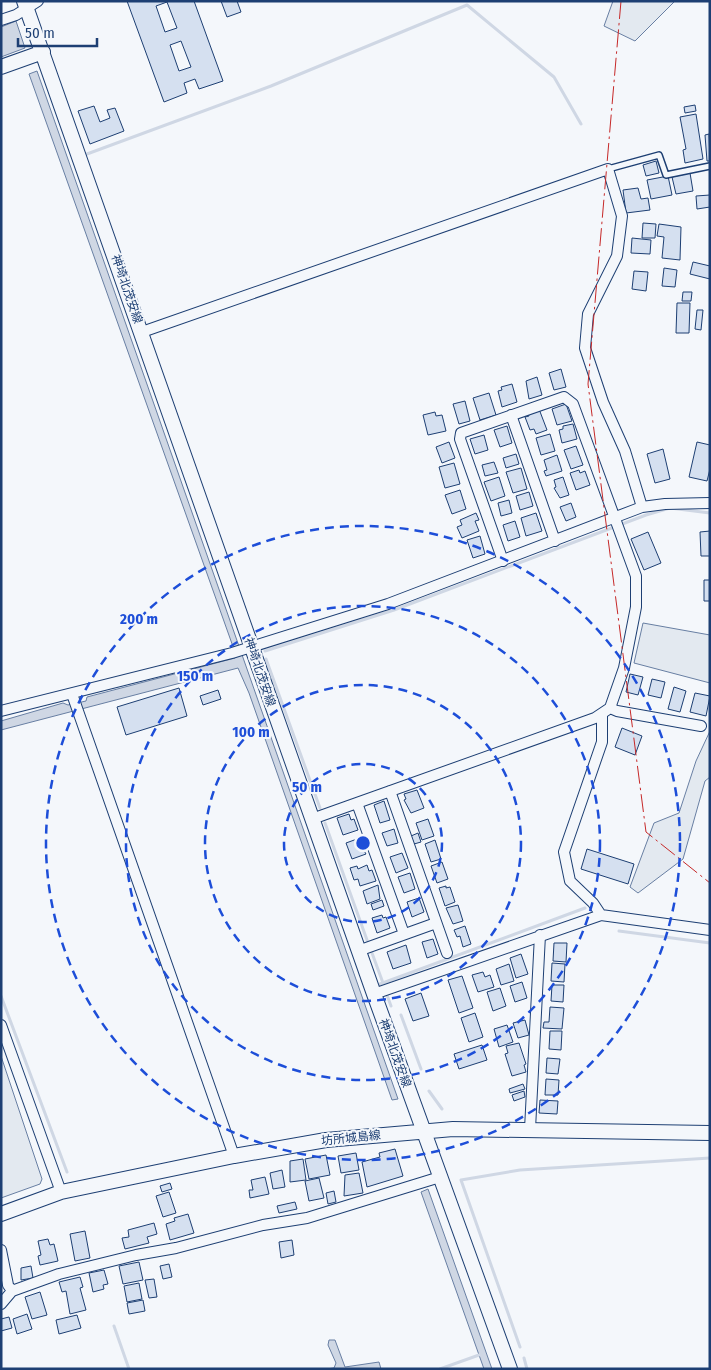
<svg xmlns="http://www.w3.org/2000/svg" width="711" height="1370" viewBox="0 0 711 1370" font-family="'Fira Sans Condensed','Noto Sans JP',sans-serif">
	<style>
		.green { fill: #e3e9f0; stroke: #687fa3 }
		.water { fill: #cfd7e4; stroke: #687fa3 }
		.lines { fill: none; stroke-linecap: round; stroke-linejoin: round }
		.stream { stroke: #cfd7e4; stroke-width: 3 }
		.building { fill: #d5e0f0; stroke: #1d3f73; fill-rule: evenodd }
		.lane-casing { stroke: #1d3f73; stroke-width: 8 }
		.street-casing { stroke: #1d3f73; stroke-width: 12 }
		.secondary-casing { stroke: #1d3f73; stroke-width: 16 }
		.lane { stroke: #f4f7fb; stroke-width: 5 }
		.street { stroke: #f4f7fb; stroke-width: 10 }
		.secondary { stroke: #f4f7fb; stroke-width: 14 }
		.power { stroke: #c62828; stroke-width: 1; stroke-dasharray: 18 4 2.5 4; stroke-linecap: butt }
		.ring { fill: none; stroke: #1d4ed8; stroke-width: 2.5; stroke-dasharray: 9 6 }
		.labels { text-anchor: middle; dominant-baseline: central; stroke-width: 4; stroke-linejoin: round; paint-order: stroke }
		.street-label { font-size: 12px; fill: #1d3f73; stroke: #f4f7fb }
		.centre { fill: #1d4ed8; stroke: #f4f7fb; stroke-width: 2.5 }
		.ring-label { font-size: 15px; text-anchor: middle; font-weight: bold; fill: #1d4ed8; stroke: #f4f7fb; stroke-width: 4; stroke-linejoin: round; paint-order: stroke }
	</style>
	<rect width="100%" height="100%" fill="#f4f7fb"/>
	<!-- green -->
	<path class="green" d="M613 1H675L635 41 604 26Z
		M643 623 710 635V683L634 663Z
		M710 731V777L705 781 683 859 638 893 630 887 654 823 679 813 696 761Z
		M1 1056 42 1179 40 1184 1 1198Z"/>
	<!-- water -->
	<path class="water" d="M16 21 25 48 1 57V27Z
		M37 71 398 1099 392 1100 249 693 238 668 1 730V721L63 703 68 705 86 701 87 697 235 658 236 655 29 74Z
		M428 1189 492 1369H484L421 1192Z
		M329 1340H335L345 1367 379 1362 381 1369H326L334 1368 336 1363 328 1345Z"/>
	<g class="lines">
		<!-- stream -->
		<path class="stream" d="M87 154 271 86 467 5 554 77 581 124
			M265 651 394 610 646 515 670 508 710 513
			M266 659 320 808
			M325 823 367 940
			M619 931 710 943
			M372 953 383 983
			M380 984 585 908
			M387 995 391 1006
			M1 996 67 1172
			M401 1015 421 1069
			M429 1091 442 1109
			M114 1326 129 1369
			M520 1347 461 1180 520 1170 710 1158
			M524 1358 527 1369
			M440 1369 479 1355"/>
	</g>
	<!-- building -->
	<path class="building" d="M127 1H194L223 81 199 89 195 79 184 83 187 93 164 102ZM167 2 177 28 165 32 156 6ZM181 41 191 67 179 71 170 45Z
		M221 1H237L241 12 227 17Z
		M695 105 696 111 685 113 684 107Z
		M94 106 100 122 110 118 107 110 115 108 124 131 90 144 78 111Z
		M696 114 703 159 685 163 683 150 686 149 680 117Z
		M709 134 710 161H707L705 135Z
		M656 161 659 173 646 176 643 165Z
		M690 173 693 191 676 194 672 177Z
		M668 176 672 195 651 199 647 180Z
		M638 188 641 199 648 198 650 210 626 213 623 190Z
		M710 195V207L697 209 696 196Z
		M643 223 656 224 655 238H642Z
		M659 224 681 227 680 260 662 258 664 237 657 236Z
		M632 238 651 240 650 254 631 253Z
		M693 262 710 266V279L690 274Z
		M664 268 677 270 675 287 662 286Z
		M634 271 648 272 646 291 632 289Z
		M683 292H692L691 301H682Z
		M677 303H690L689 333H676Z
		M697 310H703L701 330 695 329Z
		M561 369 566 387 554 390 549 373Z
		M537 377 542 395 529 399 526 381Z
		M512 384 517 402 502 407 498 391 502 390 501 387Z
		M489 393 496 415 480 420 473 398Z
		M465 401 470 421 459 424 453 404Z
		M566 404 572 421 557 425 552 409Z
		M539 409 547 430 536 434 534 429 530 430 525 417 529 416 528 413Z
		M435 412 436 416 442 415 446 431 428 435 423 415Z
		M573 424 577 439 562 443 559 430 563 429V426Z
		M507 426 512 443 500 447 494 430Z
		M550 434 555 451 541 455 536 438Z
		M484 435 488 450 475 454 470 439Z
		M449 442 455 458 442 463 436 447Z
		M697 442 710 445V469L707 481 689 477Z
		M576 446 583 465 571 469 564 450Z
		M663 449 670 479 655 483 647 454Z
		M516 454 519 464 506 468 503 458Z
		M557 455 562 471 546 476 544 471 547 470 544 460Z
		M494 462 498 473 485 476 482 465Z
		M454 463 460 484 445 488 439 467Z
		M521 468 527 489 513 493 506 472Z
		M579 470 580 473 585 471 590 485 576 490 570 473Z
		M499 477 505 496 491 501 484 482Z
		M563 477 569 495 560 498 554 488 556 487 554 480Z
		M460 490 466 509 452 514 445 495Z
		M529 492 533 506 520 510 516 496Z
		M509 500 512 513 501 516 498 503Z
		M571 503 576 517 566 521 560 507Z
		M476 513 479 520 475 521 479 531 462 538 457 527 462 525 460 520Z
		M536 513 542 531 526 536 521 518Z
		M515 521 520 537 508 541 503 525Z
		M710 531V556H701L700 532Z
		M648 532 661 563 644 570 631 539Z
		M480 536 485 554 473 558 467 540Z
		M704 580H710V601H704Z
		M630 674 643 677 638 695 626 692Z
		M652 679 665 682 661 698 648 695Z
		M674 687 686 691 680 712 668 709Z
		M179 688 187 716 126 735 117 707Z
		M218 690 221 699 203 705 200 696Z
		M695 693 710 696 706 716 690 712Z
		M622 728 642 736 635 755 615 747Z
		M417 790 424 808 411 813 404 800 406 799 404 794Z
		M384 801 390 820 380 823 374 805Z
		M349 814 351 820 354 819 358 830 343 835 337 818Z
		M428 819 434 836 422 840 416 823Z
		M394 829 398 843 387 846 382 833Z
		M418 833 421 842 414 844 411 836Z
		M357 839 366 854 352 859 346 843Z
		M435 840 441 859 431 862 425 844Z
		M587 849 634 864 628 884 581 869Z
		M402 853 408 868 396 873 390 857Z
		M442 862 448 879 437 883 431 866Z
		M367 865 369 871 372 870 376 881 360 886 358 879 354 880 350 868 357 866 358 869Z
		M410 873 415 889 404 893 398 877Z
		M378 885 380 899 367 904 363 891Z
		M446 886V888L450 887 455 902 445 906 439 888Z
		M419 898 424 912 412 917 407 902Z
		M382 900 384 906 373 910 371 904Z
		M458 905 463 921 453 924 446 908Z
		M382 915 383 918 386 917 390 928 377 933 372 918Z
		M465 926 471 944 463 947 460 936 457 937 454 930Z
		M433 939 438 954 427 958 422 942Z
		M554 943H567L566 962 553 961Z
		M406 945 411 963 393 969 387 952Z
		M521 954 528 974 516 978 510 958Z
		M552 963 565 964 564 982 551 981Z
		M509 964 514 981 501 985 496 969Z
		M483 972 485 977 490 975 494 987 478 992 472 975Z
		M462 976 473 1008 459 1013 448 980Z
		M522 982 527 998 515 1002 510 986Z
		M552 985H564L563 1002 551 1001Z
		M500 988 506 1006 493 1011 487 992Z
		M421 993 429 1016 413 1021 405 999Z
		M550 1007 564 1008 562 1029 543 1028 544 1022H549Z
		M475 1013 483 1037 469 1042 461 1018Z
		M525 1020 529 1035 518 1038 513 1023Z
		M507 1025 513 1042 499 1047 494 1029Z
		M550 1031H562L561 1050 549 1049Z
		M519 1043 526 1064 524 1065 526 1072 512 1076 505 1054 508 1053 506 1046Z
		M482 1045 487 1060 459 1069 454 1054Z
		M547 1058 560 1059 558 1074 546 1073Z
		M546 1079 559 1080 558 1095H545Z
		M523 1084 525 1089 510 1093 509 1089Z
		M524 1091 525 1097 514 1101 512 1095Z
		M540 1100 558 1101 557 1114 539 1113Z
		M395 1149 403 1176 367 1187 362 1162 380 1157 379 1153Z
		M356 1153 359 1170 341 1173 338 1156Z
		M326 1155 330 1175 309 1179 305 1159Z
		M303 1159 306 1180 290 1182V1161Z
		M282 1170 285 1187 273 1189 270 1173Z
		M359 1173 363 1193 344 1196 345 1175Z
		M265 1177 269 1194 250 1198 249 1190H253L251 1180Z
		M319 1178 324 1198 309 1201 305 1181Z
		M170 1183 172 1189 162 1192 160 1186Z
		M334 1191 336 1202 328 1204 326 1193Z
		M169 1192 176 1213 163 1217 156 1196Z
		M295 1202 297 1209 279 1213 277 1206Z
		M188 1214 194 1233 170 1240 166 1224 175 1221 174 1218Z
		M154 1223 157 1234 147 1237 149 1243 125 1249 122 1238 129 1237 128 1230Z
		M85 1231 90 1258 75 1261 70 1234Z
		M48 1239 50 1245 54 1244 58 1261 40 1265 38 1256 41 1255 38 1241Z
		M292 1240 294 1255 281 1258 279 1242Z
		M139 1262 143 1280 123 1284 119 1266Z
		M169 1264 172 1277 163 1279 160 1266Z
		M31 1266 33 1278 21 1280V1268Z
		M104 1270 108 1284 103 1285 104 1289 93 1292 89 1273Z
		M80 1277 83 1287 80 1288 86 1310 70 1314 66 1291 62 1292 59 1282Z
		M154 1279 157 1297 149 1298 145 1280Z
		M139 1283 142 1299 127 1302 124 1286Z
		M40 1292 47 1315 32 1319 25 1297Z
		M143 1300 145 1311 129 1314 127 1303Z
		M27 1314 32 1329 17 1334 13 1319Z
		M77 1315 81 1328 59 1334 56 1320Z
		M9 1317 12 1328 1 1331V1319Z"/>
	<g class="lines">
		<!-- lane casing -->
		<g class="lane-casing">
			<path id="lane" d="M608 169 659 155 666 175 710 166"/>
		</g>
		<!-- street casing -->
		<g class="street-casing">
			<path id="street" d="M1 20 16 15 38 1
				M142 332 608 169 622 216 617 256 588 314 585 348 603 402 625 451 642 507
				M511 415 555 541
				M72 694 234 1156
				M610 708 617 711 701 726
				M1 711 232 653 388 604 642 507 665 504 710 503
				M390 791 447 953
				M357 803 404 934
				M312 819 595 718 610 708 624 668 636 607V576L573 404 564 397 461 433 460 439 503 561
				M601 915 593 903 570 881 564 852 602 742V715
				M358 951 436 923
				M374 994 601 915 710 930
				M1 1025 61 1192
				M530 1129 540 935
				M1 1250 8 1285 12 1291
				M1 1304 12 1291 59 1274 136 1255 176 1248 263 1225 307 1218 440 1177"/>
		</g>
		<!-- secondary casing -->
		<g class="secondary-casing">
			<path id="secondary" d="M24 1 374 994 510 1369
				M1 67 43 52
				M1 1214 61 1192 234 1156 326 1140 453 1129 710 1133"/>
		</g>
		<!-- lane -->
		<use href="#lane" class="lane"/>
		<!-- street -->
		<use href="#street" class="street"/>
		<!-- secondary -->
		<use href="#secondary" class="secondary"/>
		<!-- power -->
		<path class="power" d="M621 1 588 384 646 832 710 883"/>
	</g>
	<!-- distance rings -->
	<g class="ring">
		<circle cx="363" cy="843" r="79"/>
		<circle cx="363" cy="843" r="158"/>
		<circle cx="363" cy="843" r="237"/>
		<circle cx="363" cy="843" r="317"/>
	</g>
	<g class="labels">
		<!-- street labels -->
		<g class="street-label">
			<text transform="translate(127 289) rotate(71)">神埼北茂安線</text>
			<text transform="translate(260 672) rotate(71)">神埼北茂安線</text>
			<text transform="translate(395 1053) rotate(70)">神埼北茂安線</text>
			<text transform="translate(351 1138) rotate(-6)">坊所城島線</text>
		</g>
	</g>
	<circle cx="363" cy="843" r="8" class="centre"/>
	<g class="ring-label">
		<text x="139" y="624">200 m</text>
		<text x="195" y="681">150 m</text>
		<text x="251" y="737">100 m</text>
		<text x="307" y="792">50 m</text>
	</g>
	<!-- border -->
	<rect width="711" height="1370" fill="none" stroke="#1d3f73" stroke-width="5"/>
	<!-- scale -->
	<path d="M18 38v8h79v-8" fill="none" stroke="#1d3f73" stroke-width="2.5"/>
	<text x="25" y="38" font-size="15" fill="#1d3f73" stroke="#f4f7fb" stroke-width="4" paint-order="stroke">50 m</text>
</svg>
